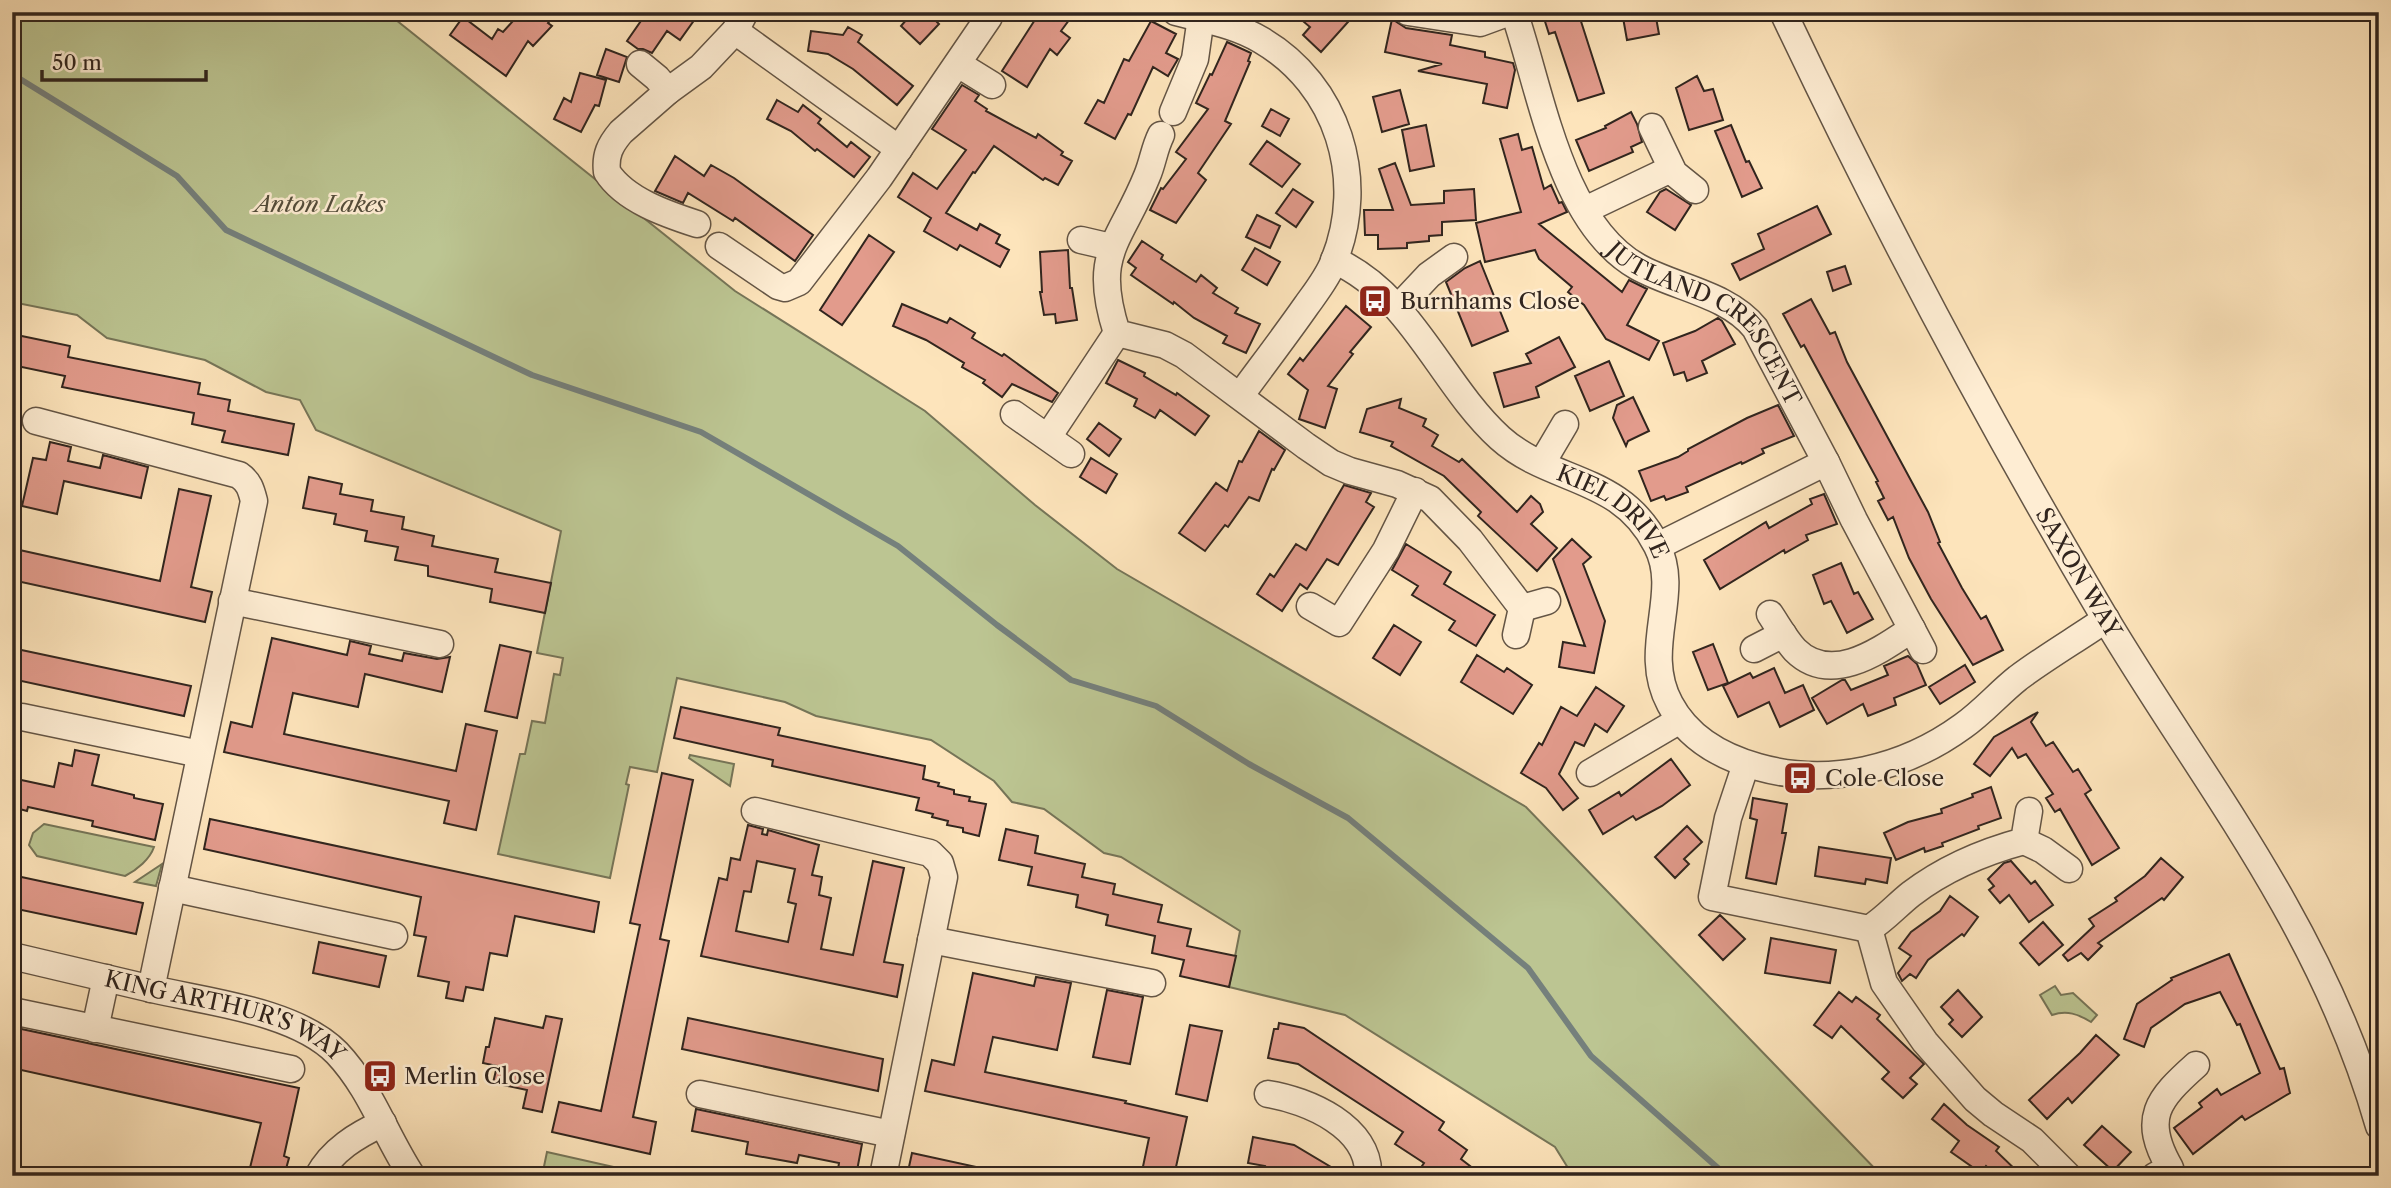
<svg xmlns="http://www.w3.org/2000/svg" width="2391" height="1188" viewBox="0 0 2391 1188" font-family="'Libre Caslon Text',serif">
	<style>
		.green { fill: #bcc592; stroke: #767558; stroke-width: 2 }
		.lines { fill: none; stroke-linecap: round; stroke-linejoin: round }
		.stream { stroke: #75807c; stroke-width: 6 }
		.building { fill: #e29b8c; stroke: #31251e; stroke-width: 2; fill-rule: evenodd }
		.minor-casing { stroke: #645545; stroke-width: 29 }
		.minor { stroke: #feedd3; stroke-width: 26 }
		.labels { text-anchor: middle; dominant-baseline: central; stroke-width: 5; stroke-linejoin: round; paint-order: stroke }
		.park-label { font-size: 23px; font-style: italic; fill: #544d3b; stroke: #feedd3 }
		.poi-label { font-size: 23px; fill: #31251e; stroke: #feedd3; text-anchor: start }
		.street-label { font-size: 23px; fill: #31251e; stroke: #feedd3 }
	</style>
	<rect width="100%" height="100%" fill="#fde4bb"/>
	<filter id="stains"><feTurbulence type="fractalNoise" baseFrequency=".00286" numOctaves="4"/><feColorMatrix values="0 0 0 0 .2 0 0 0 0 .09 0 0 0 0 .02 0 0 0 .5 -.17"/></filter>
	<radialGradient id="worn" r=".72"><stop offset=".6" stop-color="#630" stop-opacity="0"/><stop offset="1" stop-color="#630" stop-opacity=".3"/></radialGradient>
	<!-- green -->
	<path class="green" d="M12 12H386L735 291 925 411 1035 505 1117 569 1526 807 1882 1176H1573L1555 1147 1345 1015 1229 987 1240 931 1121 857 1104 853 1044 809 1012 802 994 781 931 740 816 716 785 702 677 678 657 772 630 767 626 784 629 785 610 878 498 854 520 754H525L532 721 545 723 554 674 560 675 563 658 537 653 561 531 316 430 300 400 266 392 205 360 107 338 77 315 12 302Z
		M690 755 734 764 730 786 689 758Z
		M44 824 154 847C150 859 137 870 125 876L37 856 29 845 33 833Z
		M162 864 156 886 135 882Z
		M2055 986 2061 995 2073 993 2097 1015 2091 1022C2078 1014 2067 1010 2052 1015L2040 995Z
		M547 1152 645 1174V1176H542Z"/>
	<g class="lines">
		<!-- stream -->
		<path class="stream" d="M12 74 177 176 226 230 532 375 701 432 898 546 997 625 1071 680 1156 706 1249 764 1348 818 1528 968 1591 1056 1727 1176"/>
	</g>
	<!-- building -->
	<path class="building" d="M521 12H557L548 23 552 26 533 46 528 41 506 76 450 35 463 17 492 39 498 29 503 32Z
		M640 12H700L680 40 667 31 652 53 643 49H638L627 41 645 15Z
		M913 12H943L937 22 939 24 920 44 901 26Z
		M1040 12H1075L1061 31 1070 38 1057 55 1050 49 1027 87 1002 71Z
		M1313 12H1357L1321 52 1303 35 1310 27 1304 22Z
		M1542 12H1578L1604 93 1578 101 1555 32 1549 34Z
		M1622 12H1655L1659 34 1627 40Z
		M1392 19 1406 28 1452 35 1450 45 1485 52V57L1513 63 1515 70 1507 108 1483 103 1487 84 1418 71 1442 64 1385 52Z
		M1151 21 1176 34 1166 53 1178 59 1168 76 1153 67 1131 115 1128 114 1115 139 1085 123 1098 100 1104 103 1124 59 1129 61Z
		M848 27 862 35 858 42 913 86 897 105 853 69 828 54 808 51 811 31 843 35Z
		M1227 42 1251 53 1248 61 1250 62 1225 121 1231 124 1198 173 1206 180 1176 223 1150 210 1161 188 1163 189 1186 159 1176 152 1208 109 1196 103 1210 74 1212 75Z
		M606 49 627 57 619 82 597 75Z
		M580 73 606 80 599 106 595 105 581 132 554 119 564 98 571 102Z
		M1697 76 1704 91 1713 89 1723 120 1689 130 1676 88Z
		M962 85 979 95 975 101 987 109 986 111 1036 138 1038 134 1063 152 1061 155 1072 161 1058 185 1045 178 1043 180 994 146 975 173 973 172 946 213 977 230 980 224 1000 235 996 243 1009 250 1000 267 960 245 957 250 924 231 931 218 898 197 913 173 937 189 966 150 932 129Z
		M1400 90 1409 124 1382 132 1373 97Z
		M777 100 798 112 803 105 821 119 818 123 847 147 851 142 870 157 854 177 817 149 815 151 791 131 767 119Z
		M1271 109 1289 119 1280 136 1262 126Z
		M1631 112 1637 124 1642 142 1631 147 1633 152 1589 171 1576 140 1606 128 1605 126Z
		M1426 125 1434 166 1410 171 1402 130Z
		M1731 125 1746 162 1749 161 1762 188 1742 197 1715 131Z
		M1518 134 1522 150 1532 147 1544 189 1551 185 1559 203 1562 202 1567 212 1539 224 1622 292 1629 280 1647 289 1627 325 1659 341 1649 360 1606 339 1584 305 1568 292 1572 287 1539 259 1535 250 1485 262 1476 223 1521 212 1500 139Z
		M1267 141 1300 164 1282 187 1250 164Z
		M675 156 704 176 711 165 734 178 813 235 795 261 735 218 733 221 688 193 683 203 655 191Z
		M1395 163 1411 205 1444 203V191L1474 189 1476 220 1442 222V235L1429 236V241L1407 243V248L1378 249V235H1365L1364 210H1393L1379 169Z
		M1293 189 1313 202 1296 227 1276 213Z
		M1666 189 1691 205 1675 230 1647 212 1660 192Z
		M1817 206 1831 234 1740 280 1732 264 1764 249 1758 234Z
		M1257 215 1280 226 1270 248 1246 237Z
		M869 235 894 252 842 325 820 310Z
		M1142 241 1163 255 1161 259 1196 282 1201 275 1217 288 1213 293 1238 308 1235 313 1260 324 1246 353 1223 343 1227 336 1194 318 1174 302 1173 304 1131 275 1136 268 1128 262Z
		M1255 248 1280 262 1267 285 1242 270Z
		M1068 250 1070 288H1072L1077 320 1056 323 1055 314 1044 315 1040 292H1042L1040 252Z
		M1480 261 1508 331 1472 346 1446 282 1465 268Z
		M1845 266 1851 284 1833 291 1827 272Z
		M1811 299 1830 334 1835 332 1847 362 1928 512 1940 542 1938 543 1962 588 1981 619 1986 616 2003 650 1973 665 1931 599 1909 558 1893 517 1888 520 1878 501 1884 498 1876 482 1878 481 1804 345 1801 347 1783 314Z
		M902 304 947 323 950 318 975 333 972 338 1002 356 1004 354 1058 393 1052 402 1012 384 1002 397 983 383 985 380 962 367 964 363 926 340 893 326Z
		M1346 306 1371 327 1350 352 1353 354 1328 386 1337 389 1325 428 1299 419 1308 390 1288 374 1300 358 1303 361Z
		M1718 318 1722 321 1735 344 1702 361 1707 373 1687 381 1684 372 1674 375 1663 343 1695 331Z
		M12 334 70 346 68 357 200 383 198 394 230 400 228 411 294 424 288 455 222 442 225 431 192 424 194 413 62 387 65 376 12 365Z
		M1559 337 1575 367 1536 387 1539 397 1504 407 1494 373 1531 363 1526 354Z
		M1118 360 1145 373 1144 376 1176 395 1177 393 1209 416 1195 435 1160 410 1155 418 1134 406 1137 399 1106 383Z
		M1609 361 1624 396 1590 411 1575 376Z
		M1633 397 1649 431 1628 441 1626 446 1613 418 1617 405Z
		M1401 399 1399 408 1426 419 1423 426 1438 435 1432 446 1459 462 1462 459 1517 512 1531 496 1540 504 1543 512 1531 524 1557 548 1537 571 1478 516 1481 512 1444 476 1391 446 1393 442 1360 432 1367 409Z
		M1778 405 1794 436 1762 449 1764 453 1742 464 1741 462 1686 487 1688 492 1666 500 1664 496 1651 501 1639 471 1678 457 1688 451V449L1747 418Z
		M1099 423 1121 439 1109 456 1087 439Z
		M1259 431 1285 450 1274 470 1272 469 1259 501 1249 497 1228 527 1225 525 1205 551 1179 533 1216 483 1227 491 1239 461 1242 462Z
		M50 442 71 447 68 461 100 468 103 455 148 467 141 498 64 481 57 514 22 506 33 458 46 460Z
		M1091 458 1117 474 1106 493 1080 477Z
		M309 477 342 484 340 494 373 500 371 511 404 517 402 529 434 536 432 546 498 559 495 572 551 583 545 613 490 602 492 589 428 576V566L395 560 398 547 365 541 367 531 334 524 336 514 303 508Z
		M1344 485 1371 493 1366 502 1374 507 1338 565 1327 559 1307 589 1300 584 1282 611 1257 594 1270 574 1274 577 1296 544 1306 550Z
		M179 489 211 496 191 587 212 592 205 622 12 580 15 549 160 581Z
		M1824 494 1837 524 1806 535 1808 540 1785 553 1784 550 1720 589 1704 560 1766 522 1769 528 1812 504 1810 499Z
		M1572 539 1591 557 1583 564 1605 621 1594 673 1559 667 1563 642 1585 646 1553 559Z
		M1406 544 1451 572 1444 584 1495 615 1476 646 1449 630 1455 621 1412 595 1418 586 1392 570Z
		M1841 563 1854 594 1858 592 1873 619 1847 633 1831 601 1824 604 1813 575Z
		M1394 625 1421 642 1400 675 1373 658Z
		M272 638 347 655 350 641 371 646 369 654 402 661 404 653 437 659 450 657 442 692 365 674 358 707 293 693 284 734 456 771 466 724 497 731 476 830 444 823 449 801 224 752 231 722 252 727Z
		M1713 644 1728 683 1708 690 1693 652Z
		M500 645 531 652 517 718 485 711Z
		M12 648 191 686 184 716 12 679Z
		M1477 655 1504 672 1507 668 1532 685 1513 714 1461 682Z
		M1908 656 1917 664 1926 685 1894 698 1896 705 1868 716 1863 704 1827 724 1812 698 1842 680H1845L1851 690 1888 675 1884 666Z
		M1965 665 1975 682 1940 704 1929 687Z
		M1774 668 1785 693 1803 685 1814 710 1780 727 1769 702 1738 717 1723 686 1750 673 1753 678Z
		M1596 687 1624 706 1607 732 1595 724 1584 746 1575 742 1559 774 1578 798 1563 810 1546 788 1521 773 1539 743 1542 745 1561 707 1577 716Z
		M681 707 780 728 778 735 925 766 923 779 939 783 938 786 954 790V794L970 797 969 801 986 804 979 836 963 832V828L947 825 948 821 932 817 933 814 916 810 919 798 772 766 773 760 674 738Z
		M2038 712 2031 722 2046 746 2053 742 2073 772 2078 769 2091 790 2085 794 2119 848 2092 865 2060 809 2055 812 2046 798 2053 794 2026 754 2018 758 2012 748 1990 776 1974 764 1994 737Z
		M75 750 99 755 92 785 134 795V798L163 804 155 840 92 826 93 821 28 807 27 811 12 807V778L54 787 59 763 72 766Z
		M1671 759 1690 785 1662 806 1636 820 1633 816 1603 834 1589 810 1619 792 1621 796Z
		M662 773 693 780 660 939 669 941 633 1117 656 1122 650 1154 552 1132 559 1102 601 1111 640 925 630 923Z
		M1991 787 2001 818 1978 826 1979 829 1942 843 1943 846 1925 852 1924 848 1896 860 1884 833 1908 822 1942 813 1941 809 1973 797 1972 794Z
		M1753 798 1787 804 1782 833H1786L1776 884 1746 878 1757 820 1750 818Z
		M210 819 599 902 594 932 515 916 507 956 490 953 483 990 466 987 463 1001 446 998 449 982 418 976 426 937 414 935 421 897 204 849Z
		M748 825 763 829 762 834 767 835 768 830 819 845 812 875 822 877 819 895 831 898 821 949 853 955 873 861 904 868 884 962 903 965 897 997 701 956 719 878 727 880 731 858 740 860ZM757 861 795 869 788 902 796 904 788 942 736 931 744 891 751 892Z
		M1687 826 1702 842 1684 859 1689 864 1675 878 1655 857Z
		M1006 829 1038 836 1035 853 1085 864 1082 877 1115 884 1113 894 1162 905 1158 922 1191 929 1187 946 1236 956 1229 987 1180 976 1184 960 1152 953 1155 936 1106 925 1108 915 1076 907 1078 895 1028 885 1032 867 999 860Z
		M1819 847 1891 858 1887 883 1866 879 1865 884 1815 876Z
		M2161 858 2183 877 2164 900 2162 898 2098 943 2102 946 2088 960 2081 953 2068 961 2063 955 2094 926 2089 919 2117 901 2115 898 2145 876Z
		M2011 861 2031 884 2035 881 2053 905 2029 922 2009 895 2000 903 1989 890 1994 886 1988 879 2004 863Z
		M12 875 143 903 136 934 12 908Z
		M1950 896 1978 917 1964 936 1962 934 1928 960 1916 978 1910 974 1902 981 1898 973 1911 956 1899 948 1911 932 1940 911Z
		M1720 915 1745 939 1723 960 1699 935Z
		M2043 922 2063 945 2039 965 2020 943Z
		M1771 938 1836 950 1830 983 1765 973Z
		M319 942 386 956 379 987 313 973Z
		M2229 954 2280 1069 2284 1068 2290 1093 2245 1120 2242 1116 2193 1154 2174 1128 2202 1107 2199 1103 2217 1089 2221 1095 2260 1073 2240 1024 2237 1025 2220 992 2185 1004 2151 1028 2144 1047 2124 1039 2137 1004 2172 980 2171 978Z
		M973 973 1034 986 1036 977 1071 983 1057 1050 993 1037 985 1072 1126 1101 1125 1103 1187 1117 1174 1176H1141L1149 1138 925 1091 932 1060 954 1065Z
		M1107 990 1143 997 1130 1064 1093 1057Z
		M1958 990 1982 1017 1962 1037 1949 1024 1953 1020 1941 1007Z
		M1839 992 1852 1002 1856 997 1880 1015 1877 1019 1924 1064 1910 1078 1917 1084 1903 1098 1882 1079 1889 1072 1841 1026 1832 1038 1814 1025Z
		M546 1016 562 1019 542 1112 523 1108 527 1090 493 1083 497 1066 483 1063 486 1047H489L495 1018 543 1028Z
		M688 1018 883 1059 878 1091 682 1049Z
		M1279 1023 1304 1028 1444 1122 1439 1130 1467 1150 1461 1159 1483 1176H1430L1420 1169 1424 1163 1395 1144 1403 1132 1298 1064 1268 1058 1274 1029H1278Z
		M1190 1025 1222 1031 1207 1101 1176 1094Z
		M12 1027 299 1088 284 1156 289 1158 284 1176H248L261 1123 12 1068Z
		M2096 1035 2119 1055 2072 1103 2068 1098 2047 1119 2029 1100 2080 1053Z
		M1944 1104 1967 1125 1999 1147 1996 1151 2022 1176H1997L1986 1166 1981 1173 1951 1152 1959 1141 1932 1119Z
		M696 1109 862 1144 856 1176H837L839 1163 799 1155 797 1163 746 1154 748 1142 692 1131Z
		M2102 1126 2131 1152 2113 1171 2084 1145Z
		M1253 1137 1294 1145 1346 1176H1263L1265 1166 1248 1163Z
		M912 1153 981 1168V1176H907Z"/>
	<g class="lines">
		<!-- minor casing -->
		<g class="minor-casing">
			<g id="minor">
				<path d="M1176 12C1205 20 1234 24 1261 40 1338 85 1367 179 1334 261 1328 277 1316 292 1306 306 1285 336 1262 366 1240 396"/>
				<path d="M1408 12 1480 23 1510 12"/>
				<path id="s1" d="M1514 12C1541 90 1560 223 1638 267 1676 288 1728 294 1755 328L1826 462 1658 546"/>
				<path id="s2" d="M1783 12C1881 219 1988 421 2105 618 2163 715 2229 806 2284 904 2323 973 2357 1049 2379 1126"/>
				<path d="M735 31 899 149"/>
				<path d="M640 64 657 78 668 91"/>
				<path d="M958 64 992 85"/>
				<path d="M1173 112 1195 59 1201 17"/>
				<path d="M1652 127 1674 173 1695 190"/>
				<path d="M1161 135C1154 149 1153 162 1147 176 1120 243 1091 253 1117 333L1165 345 1184 355 1306 446 1331 463 1350 471 1397 484 1430 499 1470 540 1522 608 1516 635"/>
				<path d="M1585 210 1671 169"/>
				<path d="M697 224C666 214 625 200 607 172 605 155 610 145 621 132L668 91 701 67 735 31 745 12"/>
				<path d="M1081 240 1111 247"/>
				<path d="M719 246 778 286 785 288 799 282 879 178 989 17"/>
				<path id="s3" d="M1334 260C1412 295 1440 383 1500 438 1551 484 1621 474 1657 546 1682 594 1640 649 1670 704 1688 738 1722 757 1758 767 1829 787 1904 769 1963 726 1983 712 1999 693 2018 678 2046 657 2077 639 2106 619"/>
				<path d="M1398 308 1429 275 1454 257"/>
				<path d="M1014 414 1071 454"/>
				<path d="M36 421 239 475C249 482 251 489 254 501L151 989"/>
				<path d="M1048 437 1117 333"/>
				<path d="M1826 462 1854 520 1923 650"/>
				<path d="M1542 463 1565 424"/>
				<path d="M232 601 440 644"/>
				<path d="M1310 606 1339 623 1386 550 1415 491"/>
				<path d="M1522 608 1547 601"/>
				<path d="M1770 614C1778 626 1785 639 1795 650 1831 686 1879 651 1912 629"/>
				<path d="M1754 649 1783 634"/>
				<path d="M22 717 200 754"/>
				<path d="M1746 764 1728 818 1712 897 1869 929C1884 920 1897 905 1911 894 1945 868 1983 852 2024 841L2029 811"/>
				<path d="M1590 773 1680 720"/>
				<path d="M755 811 930 853 940 863 944 877 883 1176"/>
				<path d="M2024 841 2043 850 2069 869"/>
				<path d="M172 888 394 936"/>
				<path d="M1869 929 1884 983 1925 1042 1975 1099 1993 1114 2032 1140 2068 1176"/>
				<path d="M931 940 1152 983"/>
				<path id="s4" d="M12 956C59 967 106 978 152 989 208 1002 296 1011 337 1053 371 1089 385 1135 412 1176"/>
				<path d="M12 1011 291 1069"/>
				<path d="M95 1029 106 978"/>
				<path d="M700 1094 891 1134"/>
				<path d="M1268 1094C1307 1100 1371 1127 1368 1176"/>
				<path d="M318 1176C332 1150 357 1135 383 1123"/>
				<path d="M2155 1176 2170 1168C2141 1118 2158 1099 2196 1065"/>
			</g>
		</g>
		<!-- minor -->
		<use href="#minor" class="minor"/>
	</g>
	<!-- icons -->
	<defs>
		<g id="bus-square" transform="scale(1.75)"><rect x="-9" y="-9" width="18" height="18" rx="4" fill="#8f2418" stroke="#feedd3"/><path d="M-5-6H5V4H4V6H2V4H-2V6H-4V4H-5ZM-3.5-4V0h7V-4ZM-3.5 1.2v1.5H-2V1.2ZM2 1.2v1.5H3.5V1.2Z" fill="#fff"/></g>
	</defs>
	<g fill-rule="evenodd">
		<use href="#bus-square" x="1375" y="301"/>
		<use href="#bus-square" x="1800" y="778"/>
		<use href="#bus-square" x="380" y="1076"/>
	</g>
	<g class="labels">
		<!-- park labels -->
		<g class="park-label">
			<text x="320" y="204">Anton Lakes</text>
		</g>
		<!-- poi labels -->
		<g class="poi-label">
			<text x="1400" y="301">Burnhams Close</text>
			<text x="1825" y="778">Cole Close</text>
			<text x="404" y="1076">Merlin Close</text>
		</g>
		<!-- street labels -->
		<g class="street-label">
			<text stroke="none"><textPath href="#s1" startOffset="382">JUTLAND CRESCENT</textPath></text>
			<text stroke="none"><textPath href="#s3" startOffset="383">KIEL DRIVE</textPath></text>
			<text stroke="none"><textPath href="#s2" startOffset="634">SAXON WAY</textPath></text>
			<text stroke="none"><textPath href="#s4" startOffset="222">KING ARTHUR'S WAY</textPath></text>
		</g>
	</g>
	<!-- margin -->
	<rect width="2391" height="1188" fill="none" stroke="#fde4bb" stroke-width="42"/>
	<rect x="14" y="14" width="2363" height="1160" fill="none" stroke="#31251e" stroke-width="3.5"/>
	<rect x="21" y="21" width="2349" height="1146" fill="none" stroke="#31251e" stroke-width="2"/>
	<!-- scale -->
	<path d="M42 70v10h164v-10" fill="none" stroke="#31251e" stroke-width="3.5"/>
	<text x="52" y="70" font-size="21" fill="#31251e" stroke="#feedd3" stroke-width="5" paint-order="stroke">50 m</text>
	<rect width="100%" height="100%" filter="url(#stains)"/>
	<rect width="100%" height="100%" fill="url(#worn)"/>
</svg>
